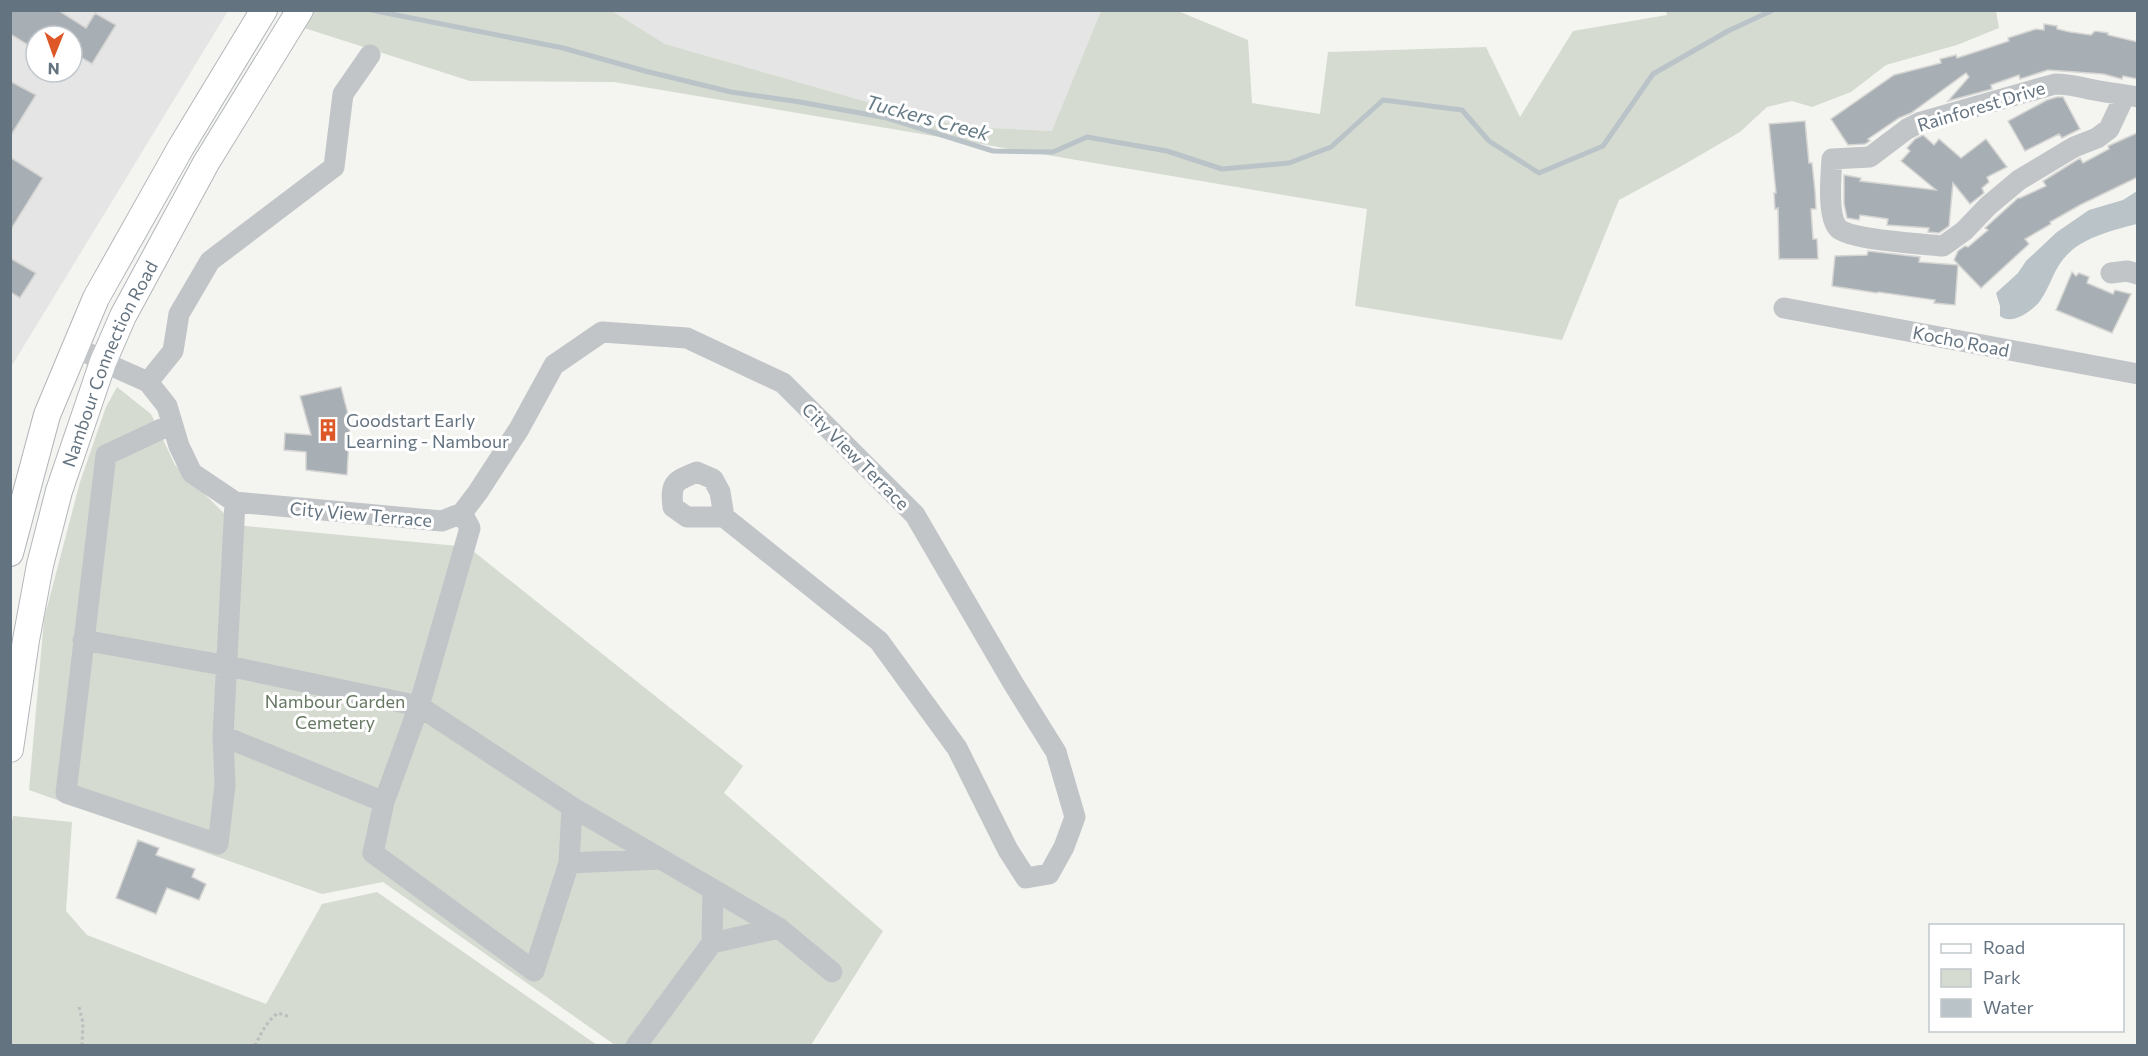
<svg xmlns="http://www.w3.org/2000/svg" width="2148" height="1056" viewBox="0 0 2148 1056" font-family="Commissioner,sans-serif">
	<style>
		.built { fill: #e4e5e4; fill-rule: evenodd }
		.green { fill: #d5dbd1 }
		.water { fill: #bac4c8 }
		.lines { fill: none; stroke-linecap: round; stroke-linejoin: round }
		.stream { stroke: #bac4c8; stroke-width: 5 }
		.building { fill: #a8afb4; stroke: #d5d5d3; stroke-width: 1.5 }
		.major-casing { stroke: #b2b6ba; stroke-width: 28 }
		.path { stroke: #bbbdbf; stroke-width: 3; stroke-dasharray: 3 3; stroke-linecap: butt }
		.minor { stroke: #c2c5c8; stroke-width: 21 }
		.major { stroke: #fff; stroke-width: 26 }
		.labels { text-anchor: middle; dominant-baseline: central; stroke-width: 6; stroke-linejoin: round; paint-order: stroke }
		.street-label { font-size: 18px; fill: #647380; stroke: #fff }
		.poi-label { font-size: 18px; fill: #647380; stroke: #fff; text-anchor: start }
		.park-label { font-size: 18px; fill: #667862; stroke: #fff }
		.water-label { font-size: 20px; font-style: italic; fill: #647a85; stroke: #fff }
	</style>
	<rect width="100%" height="100%" fill="#f4f4f0"/>
	<!-- built -->
	<path class="built" d="M11 11H228L11 367ZM36 36H72V72H36Z
		M612 11H1101L1053 131 969 127 927 119 665 44Z"/>
	<!-- green -->
	<path class="green" d="M309 11H612L665 44 927 119 969 127 1052 131 1101 11H1178L1248 40 1252 103 1320 114 1328 52 1486 47 1520 117 1573 31 1667 15 1666 11H1996L1999 28 1957 45 1886 65 1851 92 1812 107 1792 101 1767 107 1740 132 1678 168 1619 200 1562 340 1355 306 1367 209 614 82 470 81 298 26Z
		M117 387 151 414 175 465 236 525 468 547 743 766 724 793 883 931 811 1045H615L383 882 322 894 29 790 44 619 80 482 106 407Z
		M13 816 72 822 66 911 87 935 266 1004 322 904 377 892 597 1045H11L10 833Z"/>
	<!-- water -->
	<path class="water" d="M2137 191V224C2116 229 2085 237 2069 253 2054 266 2051 286 2040 301 2032 311 2012 326 2000 316V306L1996 293 2018 273 2026 261 2057 232 2089 210 2123 200Z"/>
	<g class="lines">
		<!-- stream -->
		<path class="stream" d="M371 10 563 48 645 71 731 92 800 102 887 118 993 151 1053 152 1087 137 1167 151 1222 169 1289 163 1331 147 1383 100 1462 110 1489 141 1539 173 1603 146 1653 74 1728 31 1773 10"/>
	</g>
	<!-- building -->
	<path class="building" d="M10 10H58L86 28 95 13 116 25 92 64 72 52V36H36V50L10 34Z
		M2044 24 2057 26V29L2070 32 2091 35 2095 31 2108 33V35L2138 42V79L2123 76 2122 79 2103 74 2048 70 2020 79 2019 75 1991 85 1992 89 1948 101 1969 77 1966 73 1911 113 1899 118 1868 139 1870 141 1865 144 1848 145 1831 119 1894 75 1941 63 1940 59 1956 55 1957 58 2009 41 2008 38 2036 29 2044 30Z
		M10 81 36 95 10 137Z
		M2057 97H2063L2080 129 2062 138 2059 134 2025 151 2008 121 2047 100Z
		M1805 121 1809 163H1812L1815 191 1816 209H1811L1813 239H1817L1818 259H1779L1778 208 1775 209 1774 193H1776L1769 124Z
		M2137 133 2138 177 2080 205 2050 222 2051 224 2025 239 2029 244 1981 288 1954 260 1958 251 1965 246 1968 247 1988 230 1985 228 2018 198H2020L2046 186 2043 181 2080 158 2083 163 2109 149 2108 146Z
		M1923 135 1934 145 1939 139 1961 158 1986 139 2007 167 1987 177 1989 182 1982 188 1984 193 1970 204 1953 183 1949 226 1939 233 1928 232 1929 228 1887 225 1888 219 1860 215 1859 220 1847 218 1844 204V175L1861 178 1860 181 1936 190 1901 161 1910 151 1907 148 1915 139Z
		M10 157 43 178 10 231Z
		M1868 251 1920 257 1919 262 1958 265 1955 305 1934 303 1935 300 1878 292 1877 293 1832 286 1835 256 1867 255Z
		M10 258 36 273 20 298 10 292Z
		M2072 272 2076 276 2079 273 2089 277 2087 283 2113 294 2115 290 2131 294 2112 333 2056 310Z
		M341 387 350 422 347 475 306 470V452L284 450 285 433 311 435 300 396Z
		M138 840 159 848 156 855 195 869 192 877 206 884 199 900 167 888 156 914 116 898Z"/>
	<g class="lines">
		<!-- major casing -->
		<g class="major-casing">
			<g id="major">
				<path d="M10 553 47 415 96 298 181 147 264 10"/>
				<path id="s1" d="M10 749 26 640 40 565 59 491 103 362 123 316 206 163 300 10"/>
			</g>
		</g>
		<!-- path -->
		<path class="path" d="M79 1007 83 1023 82 1046
			M255 1046C261 1033 267 1021 278 1013L290 1017"/>
		<!-- minor -->
		<path class="minor" d="M2125 95 2109 129 2097 138 2074 147 2019 180 1988 206 1964 231 1943 246C1923 244 1850 240 1838 228 1827 216 1831 175 1832 159L1870 157 1907 129 1921 122 2055 84C2069 84 2080 87 2094 90 2108 93 2123 94 2138 97
			M2111 273 2127 271 2138 274
			M1784 308 2138 374
			M76 346 103 362 148 382 167 406 179 446 192 473 235 502 442 521 462 513 478 492 519 429 554 365 602 332 687 338 783 383 915 515 1013 683 1056 752 1075 817 1064 847 1049 874 1026 878 1008 850 957 748 879 641 724 517H687L673 507C670 482 675 481 697 472L713 479 720 492 724 517
			M148 382 173 351 179 314 210 261 334 167 343 94 370 55
			M172 424 106 455 66 793 218 844 225 785 223 736 235 502
			M462 513 470 528 419 706 572 807 779 928 832 972
			M83 640 228 666 419 706 384 802 373 853 534 971 569 863 661 859
			M223 736 384 802
			M569 863 572 807
			M712 943 713 889
			M636 1046 712 943 779 928"/>
		<!-- major -->
		<use href="#major" class="major"/>
	</g>
	<!-- icons -->
	<defs>
		<g id="building-bare" transform="scale(1.8)"><path d="M-4-6H4V6H1V3H-1V6H-4ZM-2.5-4.3h1.7v1.8h-1.7ZM.8-4.3h1.7v1.8H.8ZM-2.5-1h1.7V.8h-1.7ZM.8-1h1.7V.8H.8Z" fill="#dd5727" stroke="#fff" stroke-width="2.5" paint-order="stroke"/></g>
	</defs>
	<g fill-rule="evenodd">
		<use href="#building-bare" x="328" y="430"/>
	</g>
	<g class="labels">
		<!-- street labels -->
		<g class="street-label">
			<text transform="translate(1981 106) rotate(-17)">Rainforest Drive</text>
			<text transform="translate(1961 341) rotate(11)">Kocho Road</text>
			<text stroke="none"><textPath href="#s1" startOffset="400">Nambour Connection Road</textPath></text>
			<text transform="translate(856 456) rotate(45)">City View Terrace</text>
			<text transform="translate(361 514) rotate(5)">City View Terrace</text>
		</g>
		<!-- poi labels -->
		<g class="poi-label">
			<text x="346" y="420">Goodstart Early<tspan x="346" dy="21">Learning - Nambour</tspan></text>
		</g>
		<!-- park labels -->
		<g class="park-label">
			<text x="335" y="701">Nambour Garden<tspan x="335" dy="21">Cemetery</tspan></text>
		</g>
		<!-- water labels -->
		<g class="water-label">
			<text transform="translate(928 117) rotate(15)">Tuckers Creek</text>
		</g>
	</g>
	<!-- border -->
	<rect width="2148" height="1056" fill="none" stroke="#647380" stroke-width="24"/>
	<!-- legend -->
	<rect x="1929" y="924" width="195" height="108" fill="#ffffff" stroke="#c1c7cc" stroke-width="1.5"/>
	<rect x="1941" y="944" width="30" height="9" fill="#ffffff" stroke="#c1c7cc" stroke-width="1.5"/>
	<text x="1983" y="954" font-size="18" fill="#647380">Road</text>
	<rect x="1941" y="969" width="30" height="18" fill="#d5dbd1" stroke="#c1c7cc" stroke-width="1.5"/>
	<text x="1983" y="984" font-size="18" fill="#647380">Park</text>
	<rect x="1941" y="999" width="30" height="18" fill="#bac4c8" stroke="#c1c7cc" stroke-width="1.5"/>
	<text x="1983" y="1014" font-size="18" fill="#647380">Water</text>
	<!-- north arrow -->
	<g transform="translate(54 54) rotate(181)"><circle r="28" fill="#ffffff" stroke="#c1c7cc" stroke-width="1.5"/>
	<path d="M0-4.5L10 22L0 15L-10 22Z" fill="#dd5727"/>
	<text y="-9" font-size="16" font-weight="bold" text-anchor="middle" fill="#647380">N</text>
	</g>
</svg>
